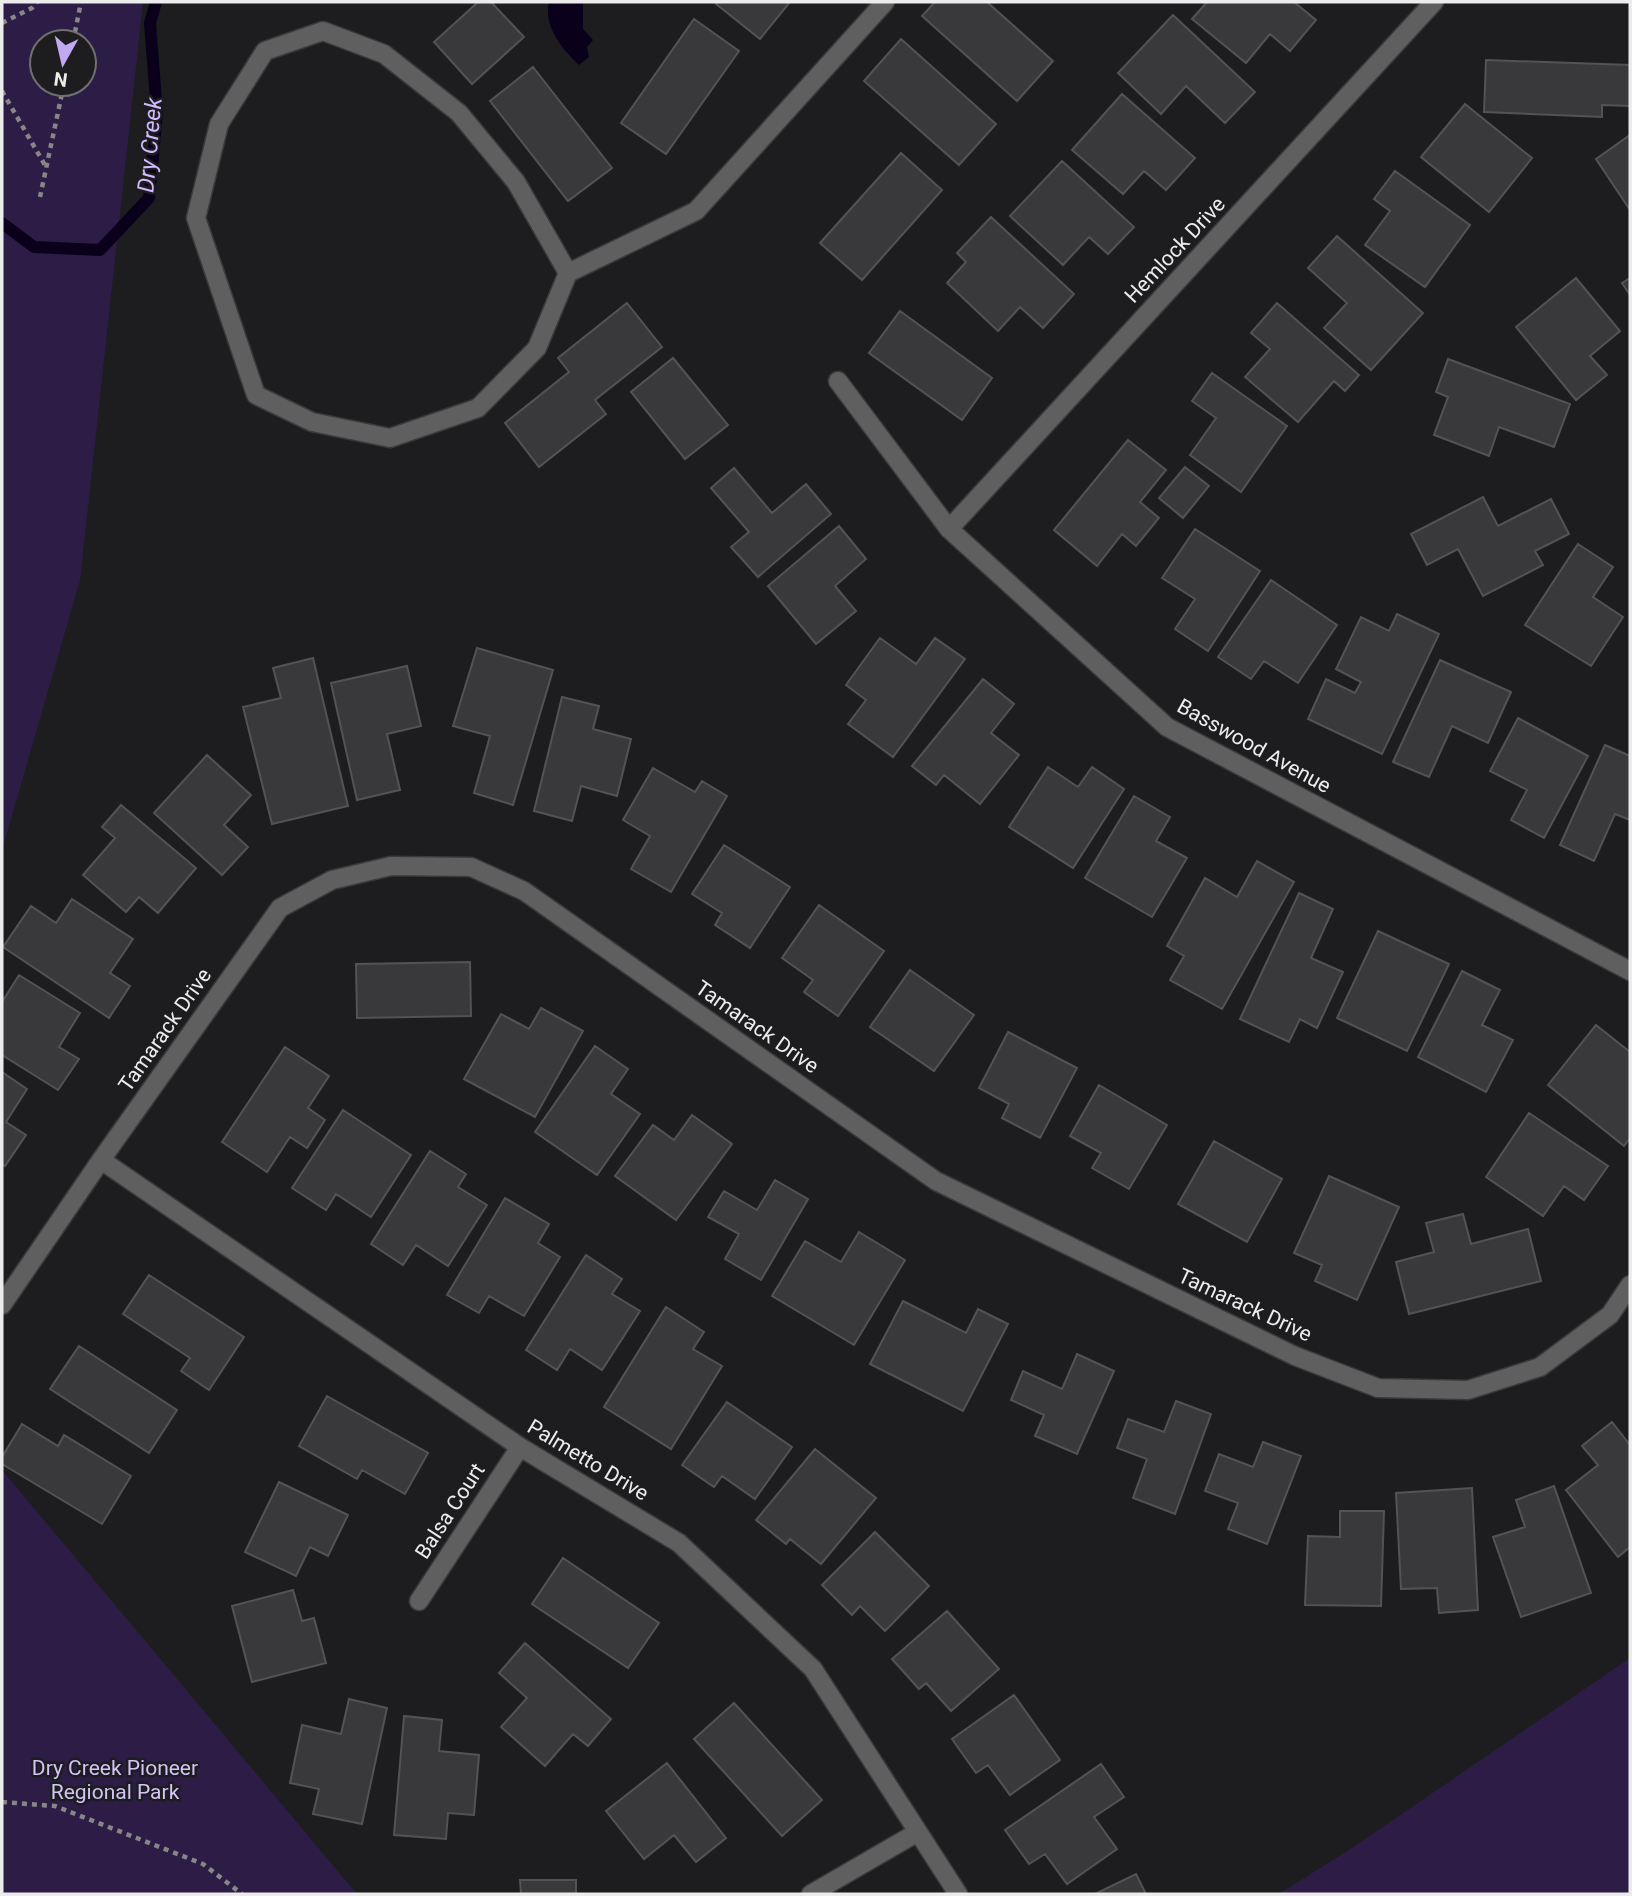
<svg xmlns="http://www.w3.org/2000/svg" width="1632" height="1896" viewBox="0 0 1632 1896" font-family="Roboto,sans-serif">
	<style>
		.green { fill: #2d1d46; fill-rule: evenodd }
		.water { fill: #0a001c }
		.lines { fill: none; stroke-linecap: round; stroke-linejoin: round }
		.stream { stroke: #0a001c; stroke-width: 12 }
		.building { fill: #39393b; stroke: #535255; stroke-width: 2 }
		.lane-casing { stroke: #3a3a3c; stroke-width: 21 }
		.street-casing { stroke: #3a3a3c; stroke-width: 21 }
		.path { stroke: #878788; stroke-width: 4.5; stroke-dasharray: 5 5; stroke-linecap: butt }
		.lane { stroke: #5f5f60; stroke-width: 18 }
		.street { stroke: #5f5f60; stroke-width: 18 }
		.labels { text-anchor: middle; dominant-baseline: central; stroke-width: 5; stroke-linejoin: round; paint-order: stroke }
		.street-label { font-size: 21px; fill: #ececed; stroke: #1d1d1f }
		.park-label { font-size: 21px; fill: #d4c3f8; stroke: #1d1d1f }
		.water-label { font-size: 23px; font-style: italic; fill: #d0b9ff; stroke: #1d1d1f }
	</style>
	<rect width="100%" height="100%" fill="#1d1d1f"/>
	<!-- green -->
	<path class="green" d="M2 2H143L80 580 2 850ZM42 42H84V84H42Z
		M2 1470 357 1894H2Z
		M1630 1658V1894H1279L1355 1846Z"/>
	<!-- water -->
	<path class="water" d="M549 2H583V29L593 40 587 47 589 57 579 65C562 49 543 26 549 2Z"/>
	<g class="lines">
		<!-- stream -->
		<path class="stream" d="M2 223 34 247 100 250 149 198 157 114 150 23 156 2"/>
	</g>
	<!-- building -->
	<path class="building" d="M478 2H491L524 37 472 84 434 42Z
		M718 2H790L760 39 716 4Z
		M935 2H987L1053 61 1017 101 922 16Z
		M1207 2H1294L1316 20 1290 51 1270 34 1246 63 1192 19Z
		M1173 15 1255 92 1225 123 1186 86 1161 114 1118 73Z
		M694 19 739 51 666 154 621 123Z
		M901 39 996 124 959 165 864 81Z
		M1486 60 1630 65V106L1602 105V117L1484 112Z
		M533 67 612 168 568 201 490 101Z
		M1122 94 1195 158 1166 190 1144 171 1123 194 1072 150Z
		M1465 104 1532 158 1489 212 1421 157Z
		M1630 135V210L1596 159Z
		M901 153 942 190 862 280 820 243Z
		M1062 161 1134 227 1108 254 1089 237 1063 265 1010 216Z
		M1395 171 1470 225 1425 287 1365 245 1390 211 1374 199Z
		M991 217 1074 294 1043 328 1020 307 998 331 947 283 966 262 957 253Z
		M1337 236 1423 313 1371 370 1324 328 1347 303 1308 268Z
		M1576 278 1620 331 1590 356 1607 375 1576 400 1516 327Z
		M1630 278V295L1622 283Z
		M627 303 662 347 595 400 606 414 539 467 505 423 569 372 558 358Z
		M1277 303 1359 375 1345 391 1334 381 1298 422 1245 377 1270 349 1251 333Z
		M900 311 992 378 962 420 869 353Z
		M673 358 728 425 685 459 631 392Z
		M1448 359 1570 404 1554 447 1499 427 1489 456 1434 435 1448 397 1436 392Z
		M1212 373 1287 426 1241 492 1190 455 1216 418 1192 401Z
		M1128 440 1166 470 1140 502 1159 518 1136 546 1122 534 1097 566 1054 530Z
		M1185 467 1209 486 1183 518 1159 498Z
		M734 468 772 513 806 484 831 514 758 577 731 547 749 532 711 488Z
		M1483 497 1498 526 1551 499 1569 534 1535 551 1543 565 1483 596 1458 549 1427 565 1411 534Z
		M839 526 866 559 835 586 856 611 816 644 768 586Z
		M1195 529 1260 571 1208 651 1175 629 1195 599 1162 578Z
		M1578 544 1613 567 1593 597 1623 617 1591 666 1525 625Z
		M1271 580 1337 625 1298 683 1264 661 1251 679 1218 657Z
		M1397 614 1439 634 1382 754 1308 719 1326 679 1355 693 1361 682 1336 669 1361 617 1389 631Z
		M880 638 916 664 935 638 965 659 893 757 848 724 866 700 846 685Z
		M477 648 553 670 513 805 474 793 490 736 453 726Z
		M313 658 348 806 272 824 243 707 281 698 273 668Z
		M1440 660 1511 692 1488 743 1452 726 1429 777 1393 762Z
		M407 666 421 726 387 734 400 790 357 800 331 683Z
		M983 679 1014 704 991 733 1019 755 980 804 944 775 936 785 912 766Z
		M562 697 599 706 593 729 631 739 617 796 581 786 572 821 534 811Z
		M1518 718 1588 756 1544 838 1511 820 1527 790 1490 771Z
		M1605 745 1630 756V820L1615 814 1594 861 1560 845Z
		M207 755 251 795 224 825 248 847 222 875 154 813Z
		M1048 767 1078 787 1092 767 1124 789 1073 868 1009 827Z
		M653 768 695 792 702 781 727 796 671 892 631 869 650 836 623 820Z
		M1134 796 1170 817 1156 841 1187 858 1152 917 1085 878Z
		M121 805 196 868 158 913 139 897 126 912 83 875 115 838 102 827Z
		M724 845 790 887 750 948 715 925 722 913 692 894Z
		M1257 861 1294 882 1222 1009 1170 980 1184 956 1167 946 1205 878 1237 897Z
		M1299 893 1333 909 1311 958 1343 972 1317 1028 1300 1019 1289 1042 1240 1019Z
		M72 899 133 939 110 973 130 986 109 1018 3 947 31 906 56 923Z
		M819 905 884 951 838 1016 804 992 813 980 782 958Z
		M1378 931 1449 964 1407 1051 1337 1018Z
		M470 962 471 1016 357 1018 356 964Z
		M910 970 974 1015 934 1071 870 1027Z
		M1462 971 1500 990 1482 1025 1513 1040 1486 1092 1418 1057Z
		M19 975 80 1013 59 1047 79 1059 58 1090 2 1055V1002Z
		M541 1008 583 1031 535 1117 464 1079 501 1014 529 1029Z
		M1596 1025 1630 1052V1138L1624 1146 1548 1085Z
		M1008 1032 1077 1068 1040 1138 1002 1118 1009 1104 979 1088Z
		M595 1046 628 1069 611 1094 640 1114 597 1175 535 1132Z
		M285 1047 329 1076 308 1108 325 1120 307 1148 290 1137 267 1172 222 1142Z
		M2 1072 27 1089 6 1122 26 1135 5 1166 2 1164Z
		M1099 1085 1167 1125 1129 1189 1092 1168 1101 1153 1070 1136Z
		M343 1110 411 1155 371 1217 336 1194 326 1210 292 1188Z
		M1529 1113 1608 1166 1584 1200 1564 1186 1543 1216 1486 1177Z
		M692 1115 732 1144 676 1220 615 1176 653 1125 674 1140Z
		M1214 1141 1282 1179 1247 1242 1178 1204Z
		M430 1151 466 1174 458 1187 487 1205 448 1266 416 1245 403 1265 371 1244Z
		M1329 1176 1399 1207 1357 1300 1315 1281 1322 1265 1294 1253Z
		M775 1180 808 1199 761 1280 725 1259 739 1234 708 1217 724 1191 757 1210Z
		M505 1198 549 1224 538 1243 560 1257 524 1316 489 1296 479 1313 447 1295Z
		M1463 1214 1471 1244 1528 1229 1541 1281 1409 1314 1396 1262 1434 1252 1426 1223Z
		M859 1232 905 1260 854 1345 772 1296 805 1241 841 1262Z
		M586 1255 622 1279 612 1294 640 1311 602 1370 570 1349 557 1370 526 1350Z
		M149 1275 244 1337 209 1390 181 1371 190 1358 123 1314Z
		M903 1301 966 1333 978 1309 1008 1324 963 1411 870 1364Z
		M666 1307 704 1332 693 1349 722 1366 671 1449 604 1407Z
		M79 1346 177 1410 149 1453 50 1389Z
		M1077 1354 1114 1371 1077 1454 1035 1436 1044 1415 1011 1400 1023 1371 1062 1389Z
		M327 1396 428 1453 405 1494 362 1470 357 1479 299 1446Z
		M1176 1401 1211 1414 1175 1514 1133 1498 1147 1459 1117 1448 1128 1419 1164 1432Z
		M727 1402 792 1447 755 1499 722 1476 714 1487 682 1465Z
		M1612 1422 1630 1445V1547L1618 1557 1566 1490 1598 1465 1582 1446Z
		M22 1424 58 1446 64 1435 131 1476 102 1524 2 1464V1457Z
		M1263 1442 1301 1456 1267 1544 1228 1529 1238 1503 1205 1491 1219 1454 1253 1467Z
		M815 1449 876 1498 821 1564 790 1539 786 1544 756 1520Z
		M279 1482 348 1515 328 1556 310 1547 296 1576 245 1552Z
		M1554 1486 1591 1593 1521 1617 1493 1537 1525 1527 1516 1500Z
		M1472 1488 1478 1610 1439 1613 1437 1588 1401 1589 1396 1493Z
		M1340 1511H1384L1381 1606 1305 1605 1308 1536 1340 1537Z
		M875 1532 929 1586 885 1631 860 1606 852 1615 822 1585Z
		M563 1558 659 1623 628 1668 532 1604Z
		M293 1590 302 1621 314 1618 326 1663 252 1682 232 1606Z
		M947 1611 999 1669 951 1711 926 1683 919 1689 892 1659Z
		M525 1643 611 1719 588 1746 573 1734 545 1766 501 1727 527 1698 499 1673Z
		M1014 1695 1060 1760 1010 1795 988 1765 976 1773 952 1739Z
		M349 1699 387 1708 362 1824 313 1814 319 1789 290 1783 302 1725 341 1734Z
		M734 1703 822 1800 782 1836 694 1739Z
		M404 1716 442 1720 439 1751 479 1755 474 1815 448 1813 446 1839 394 1835Z
		M667 1763 726 1838 696 1862 674 1835 644 1859 606 1811Z
		M1101 1764 1124 1797 1094 1817 1117 1849 1067 1884 1045 1854 1029 1864 1005 1830Z
		M1136 1874 1146 1894H1095Z
		M520 1880H576V1894H521Z"/>
	<g class="lines">
		<!-- lane casing -->
		<g class="lane-casing">
			<path id="lane" d="M568 273 516 182 459 113 384 54 323 31 265 51 219 124 196 218 256 395 312 422 390 438 478 408 537 348 568 273 696 211 885 2"/>
		</g>
		<!-- street casing -->
		<g class="street-casing">
			<path id="street" d="M838 381 949 529 1167 727 1630 971
				M949 529 1434 2
				M101 1160 520 1447 679 1543 813 1669 958 1894
				M2 1305 101 1160 280 908 332 880 391 866 471 867 524 891 936 1181 1295 1356 1378 1388 1468 1390 1540 1367 1610 1315 1630 1285
				M419 1601 520 1447
				M811 1894 918 1832"/>
		</g>
		<!-- path -->
		<path class="path" d="M2 23 32 8 37 2
			M73 42 81 2
			M2 91 46 167
			M40 197 64 84
			M2 1802 55 1806 203 1864 242 1894"/>
		<!-- lane -->
		<use href="#lane" class="lane"/>
		<!-- street -->
		<use href="#street" class="street"/>
	</g>
	<g class="labels">
		<!-- street labels -->
		<g class="street-label">
			<text transform="translate(1175 250) rotate(-47)">Hemlock Drive</text>
			<text transform="translate(1254 746) rotate(29)">Basswood Avenue</text>
			<text transform="translate(757 1027) rotate(35)">Tamarack Drive</text>
			<text transform="translate(165 1030) rotate(-55)">Tamarack Drive</text>
			<text transform="translate(1245 1305) rotate(25)">Tamarack Drive</text>
			<text transform="translate(588 1460) rotate(31)">Palmetto Drive</text>
			<text transform="translate(450 1511) rotate(-57)">Balsa Court</text>
		</g>
		<!-- park labels -->
		<g class="park-label">
			<text x="115" y="1768">Dry Creek Pioneer<tspan x="115" dy="24">Regional Park</tspan></text>
		</g>
		<!-- water labels -->
		<g class="water-label">
			<text transform="translate(150 145) rotate(-85)">Dry Creek</text>
		</g>
	</g>
	<!-- border -->
	<rect width="1632" height="1896" fill="none" stroke="#ececed" stroke-width="7"/>
	<!-- north arrow -->
	<g transform="translate(63 63) rotate(188)"><circle r="33" fill="#1d1d1f" stroke="#707071" stroke-width="2"/>
	<path d="M0-5L12 26L0 18L-12 26Z" fill="#c1a8f3"/>
	<text y="-10" font-size="19" font-weight="bold" text-anchor="middle" fill="#ececed">N</text>
	</g>
</svg>
